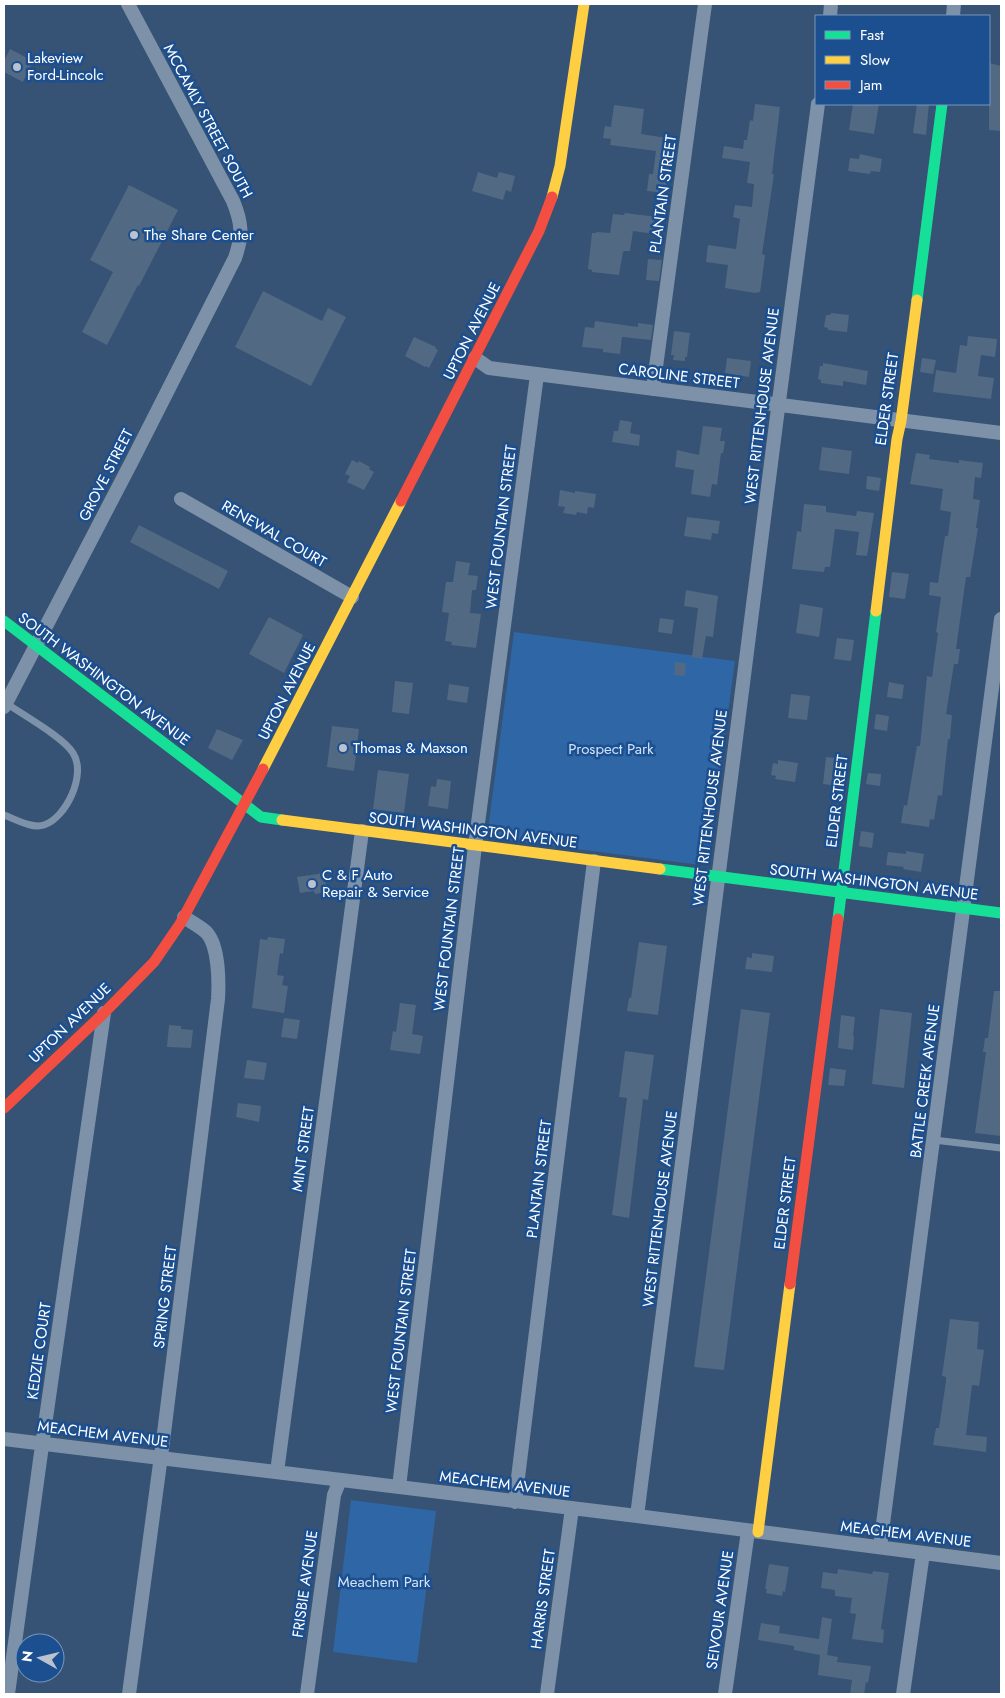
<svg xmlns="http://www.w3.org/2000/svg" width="1005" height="1698" viewBox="0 0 1005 1698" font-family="Jost,sans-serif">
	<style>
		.green { fill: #2f66a5 }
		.building { fill: #526984 }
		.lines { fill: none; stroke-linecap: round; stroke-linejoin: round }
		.lane { stroke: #7d92a8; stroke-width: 7 }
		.street { stroke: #7d92a8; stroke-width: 14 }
		.fast { stroke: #16e098; stroke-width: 11 }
		.slow { stroke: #ffcf43; stroke-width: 11 }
		.jam { stroke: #f24e42; stroke-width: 11 }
		.poi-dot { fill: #b9c2ce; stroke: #1b4f8f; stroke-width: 2 }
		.labels { text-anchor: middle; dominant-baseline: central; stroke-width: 5; stroke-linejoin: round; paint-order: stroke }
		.poi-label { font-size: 15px; fill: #fff; stroke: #1b4f8f; text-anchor: start }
		.street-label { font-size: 15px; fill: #fff; stroke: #1b4f8f }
		.park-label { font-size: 15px; fill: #cfe3fa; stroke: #1b4f8f }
	</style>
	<rect width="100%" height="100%" fill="#365274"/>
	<!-- green -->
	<path class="green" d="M514 632 735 661 708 859 703 863 693 864 499 839C491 836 489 830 489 822Z
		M351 1500 436 1511 417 1663 333 1652Z"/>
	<!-- building -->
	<path class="building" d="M10 49 33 61 23 82 4 72V61Z
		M989 63 1001 66V131L989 130Z
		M755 104 780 107 772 174H774L762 254 765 255 762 279 760 292 755 293 725 288 728 265 706 262 708 245 736 249 740 219 733 217 735 205 752 207 754 184 747 183 750 162 722 158 724 146 743 149 744 140H747L750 120 753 121Z
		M853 104H879L874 134 849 130Z
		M917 104H929L926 135 913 133Z
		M614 105 644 109 641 134 673 139 665 193 647 191 649 174H653L656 151 610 145 611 139 603 138 605 126 611 127Z
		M860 154 882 159 880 172 871 171 870 174 848 171 850 158 859 159Z
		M478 172 497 178 499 172 515 176 511 192 506 190 503 200 472 191Z
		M129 185 178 210 139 286 138 285 107 345 82 332 113 272 90 260Z
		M625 213 657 217 655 234 633 231 630 251H624L623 252 619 275 592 272V270L588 269 592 233H596L597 232 610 233 613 214 624 215Z
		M648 259 662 260 659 281 646 280Z
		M263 291 322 321 328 308 346 317 311 386 235 347Z
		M831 313 849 315 847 332 828 330V328L824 327 826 315H830Z
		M595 321 638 327V323L653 325 651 340 622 337 620 354 603 352V349L582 347 585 327 594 328Z
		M674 331 690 333 687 357H685V361L673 360 674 355H671Z
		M968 336 997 339 995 357 981 355 978 376 994 378 991 399 933 392 936 370 956 373 960 345 967 346Z
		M414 337 436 347 435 348 438 350 429 368 426 366 425 367 405 356Z
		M727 358 751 361 749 377 725 373Z
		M922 358 936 360 933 374 920 372Z
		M823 363 868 371 866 385 843 381V386L821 383V380L818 379 820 366H823Z
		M620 420 632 422 630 433 640 435 639 446 612 442 614 431H618Z
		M703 426 722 428 720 441H725L723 453H721L717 485 712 484 710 497 691 494 694 470 675 467 677 450 699 455Z
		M822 447 852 451 849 474 819 470Z
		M916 453 930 455 929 459 959 463V460L983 463 981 478 975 477 973 499 980 500 976 528H978L970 577H966L956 649H960L958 664H954L946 714 952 715 950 739H948L942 796 938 795 934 820 930 819 929 827 901 823 904 805 907 806 917 746H920L927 676 932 677 938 633 936 632 941 597 929 595 930 582 938 583 945 536H948L951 512 940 510 943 489 910 484Z
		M352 460 358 463 359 461 370 467 369 469 374 472 364 490 347 482 350 476 345 474Z
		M867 476 881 478 879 491 866 489Z
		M560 490 575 493V491L596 494 594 508 588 507 587 514 577 512 576 515 563 513 565 507 558 506Z
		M804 504 826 506V512L856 516 857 511 874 513 867 556 856 555 859 532 835 529 830 567H825L824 572 792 569 797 531 801 532Z
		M687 517 720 521 718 534 712 533 711 540 684 536Z
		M139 525 228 571 219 589 130 542Z
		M456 561 470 563 468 575 478 576 476 590H472L470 613 481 614 476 648 451 645 452 642 445 641 449 613 442 612 446 582H453Z
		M892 572 909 574 905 599 889 597Z
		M686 590 718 596 713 637 706 636 702 659 692 657 698 608 684 606Z
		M800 604 823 608 819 637 796 633Z
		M269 617 303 635 284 673 249 654Z
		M660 618 674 620 672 634 658 632Z
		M837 638 854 640 851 661 834 659Z
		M675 662 686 663 685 676 674 675Z
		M395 681 413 683 409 714 392 712Z
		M889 682 904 685 902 699 887 697Z
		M449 684 469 687 467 703 447 700Z
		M791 694 810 696 807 720 788 718Z
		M876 714 889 716 887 731 874 729Z
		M332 726 359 729 354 771 327 767Z
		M217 729 243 740 232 760 208 748Z
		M826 757 843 759 840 786 823 784Z
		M778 760 798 763 795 782 775 779 776 776 771 775 773 763 778 764Z
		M378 770 409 774 404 813 373 809Z
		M868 773 881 774 880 786 866 784Z
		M437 779 451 781 448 809 428 806 431 786 436 787Z
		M861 831 874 833 872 848 859 846Z
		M906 851 924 854 921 872 903 869 904 867 886 865 888 852 906 854Z
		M324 873 327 892 315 894 314 891 300 893 297 877Z
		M268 937 285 939 283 954 280 953 277 975 284 976 282 985 288 986 284 1013 252 1008 260 939 267 940Z
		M639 942 667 946 658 1015 627 1011 629 998H631Z
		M752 953 774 956 772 972 745 969 747 957 752 958Z
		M994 991H1001V1136L975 1133 986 1052H983L985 1038H988Z
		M400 1003 416 1005 412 1034 423 1036 420 1054 390 1050 393 1031 396 1032Z
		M741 1009 770 1013 724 1370 694 1367Z
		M880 1009 912 1013 904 1088 872 1084Z
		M841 1015 855 1017 853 1036 854 1037 853 1050 838 1048Z
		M284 1018 300 1020 297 1039 281 1037Z
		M169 1025 181 1026V1029L193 1030 191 1048 167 1047Z
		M625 1051 654 1055 648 1100 643 1099 629 1218 612 1215 627 1098 619 1097Z
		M247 1060 267 1063 264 1080 244 1078Z
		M830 1068 846 1070 844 1086 828 1085Z
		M238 1103 261 1106 259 1122 236 1117Z
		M950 1319 979 1322 977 1349 984 1350 979 1386 972 1385 966 1435 987 1437 986 1452 933 1445 936 1428H939L946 1381V1377L942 1376Z
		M769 1564 789 1567 785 1592 783 1591 782 1596 766 1593 767 1589H765Z
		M838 1569 872 1574 873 1571 889 1573 881 1629 884 1630 883 1643 852 1639 856 1614 850 1613 852 1598 835 1596V1590L821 1588 823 1572 837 1574Z
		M822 1617 832 1619 827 1655 838 1657 837 1662 871 1666 868 1683 866 1682 864 1694H850L852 1680 818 1675 820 1655 794 1650V1646L758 1640 761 1623 780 1626 779 1633 819 1639Z"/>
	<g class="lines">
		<!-- lane -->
		<path class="lane" d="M4 815C15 819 32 829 44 825 66 818 87 774 73 753 63 737 23 715 6 703
			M934 1140 1001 1148"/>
		<!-- street -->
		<path class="street" d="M830 16 831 4
			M953 16 954 4
			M475 358 489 368 1001 433
			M653 389 705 4
			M181 499 352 597
			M4 707 132 461 235 258C243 235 242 223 233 201L128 4
			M4 1439 637 1516 1001 1563
			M277 1472 362 831
			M399 1487 475 846 537 375
			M515 1502 594 861
			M637 1516 776 424 818 104
			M880 1547 1001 619
			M8 1694 40 1460 104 1013
			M129 1694 163 1441 218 999C219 982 219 947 207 933 201 927 191 922 184 917
			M307 1694 334 1495 340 1480
			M547 1694 572 1508
			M725 1694 748 1531
			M903 1694 923 1553"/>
		<!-- fast -->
		<path class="fast" d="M917 300 942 104
			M4 621 261 817 282 820
			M660 869 1001 913
			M838 919 876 611"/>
		<!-- slow -->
		<path class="slow" d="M552 197 560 166 584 4
			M876 611 897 439 901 421 917 300
			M263 769 401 501
			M282 820 660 869
			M758 1532 790 1284"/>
		<!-- jam -->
		<path class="jam" d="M401 501 539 231 552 197
			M4 1108 104 1013 154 962 180 924 263 769
			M790 1284 838 919"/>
	</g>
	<!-- markers -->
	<g class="poi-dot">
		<circle cx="17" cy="67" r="5"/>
		<circle cx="134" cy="235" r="5"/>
		<circle cx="343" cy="748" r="5"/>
		<circle cx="312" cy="884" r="5"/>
	</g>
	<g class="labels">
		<!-- poi labels -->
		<g class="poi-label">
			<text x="27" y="58">Lakeview<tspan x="27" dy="17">Ford-Lincolc</tspan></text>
			<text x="144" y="235">The Share Center</text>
			<text x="353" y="748">Thomas &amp; Maxson</text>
			<text x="322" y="875">C &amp; F Auto<tspan x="322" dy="17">Repair &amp; Service</tspan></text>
		</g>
		<!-- street labels -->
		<g class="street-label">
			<text transform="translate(208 121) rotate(62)">MCCAMLY STREET SOUTH</text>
			<text transform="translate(663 194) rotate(-82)">PLANTAIN STREET</text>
			<text transform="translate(472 331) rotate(-63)">UPTON AVENUE</text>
			<text transform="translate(679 376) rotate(7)">CAROLINE STREET</text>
			<text transform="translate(887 399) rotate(-82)">ELDER STREET</text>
			<text transform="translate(762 406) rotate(-83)">WEST RITTENHOUSE AVENUE</text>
			<text transform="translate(106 475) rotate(-63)">GROVE STREET</text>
			<text transform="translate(501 527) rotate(-83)">WEST FOUNTAIN STREET</text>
			<text transform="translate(274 534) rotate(30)">RENEWAL COURT</text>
			<text transform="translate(104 679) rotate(37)">SOUTH WASHINGTON AVENUE</text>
			<text transform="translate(287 691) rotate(-63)">UPTON AVENUE</text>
			<text transform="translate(837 801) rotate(-83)">ELDER STREET</text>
			<text transform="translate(710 808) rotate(-83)">WEST RITTENHOUSE AVENUE</text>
			<text transform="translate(473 830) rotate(7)">SOUTH WASHINGTON AVENUE</text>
			<text transform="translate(874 882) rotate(7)">SOUTH WASHINGTON AVENUE</text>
			<text transform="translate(449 929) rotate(-83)">WEST FOUNTAIN STREET</text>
			<text transform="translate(70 1023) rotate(-44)">UPTON AVENUE</text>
			<text transform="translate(925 1081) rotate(-83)">BATTLE CREEK AVENUE</text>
			<text transform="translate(303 1149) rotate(-82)">MINT STREET</text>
			<text transform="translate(539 1179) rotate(-83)">PLANTAIN STREET</text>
			<text transform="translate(785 1203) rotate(-83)">ELDER STREET</text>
			<text transform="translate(660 1209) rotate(-83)">WEST RITTENHOUSE AVENUE</text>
			<text transform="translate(165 1297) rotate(-83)">SPRING STREET</text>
			<text transform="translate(401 1331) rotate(-83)">WEST FOUNTAIN STREET</text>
			<text transform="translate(39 1351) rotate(-82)">KEDZIE COURT</text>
			<text transform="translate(103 1434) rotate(7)">MEACHEM AVENUE</text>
			<text transform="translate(505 1484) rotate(7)">MEACHEM AVENUE</text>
			<text transform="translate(906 1534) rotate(7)">MEACHEM AVENUE</text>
			<text transform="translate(305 1584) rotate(-82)">FRISBIE AVENUE</text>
			<text transform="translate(543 1599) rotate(-82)">HARRIS STREET</text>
			<text transform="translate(720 1610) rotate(-82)">SEIVOUR AVENUE</text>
		</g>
		<!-- park labels -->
		<g class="park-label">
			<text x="611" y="749">Prospect Park</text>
			<text x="384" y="1582">Meachem Park</text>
		</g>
	</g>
	<!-- border -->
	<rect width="1005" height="1698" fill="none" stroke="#ffffff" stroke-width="10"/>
	<!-- legend -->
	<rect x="815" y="15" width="175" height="90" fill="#1b4f8f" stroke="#7695bc"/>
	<rect x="825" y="31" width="25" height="8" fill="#16e098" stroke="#7695bc"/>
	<text x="860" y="40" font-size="15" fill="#ffffff">Fast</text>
	<rect x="825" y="56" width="25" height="8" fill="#ffcf43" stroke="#7695bc"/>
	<text x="860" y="65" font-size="15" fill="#ffffff">Slow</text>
	<rect x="825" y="81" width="25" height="8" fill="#f24e42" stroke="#7695bc"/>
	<text x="860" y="90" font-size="15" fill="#ffffff">Jam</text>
	<!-- north arrow -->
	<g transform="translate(40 1658) rotate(278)"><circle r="24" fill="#1b4f8f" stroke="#7695bc"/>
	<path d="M0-4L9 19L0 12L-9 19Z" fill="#b9c2ce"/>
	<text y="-8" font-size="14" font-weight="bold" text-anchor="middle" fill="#ffffff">N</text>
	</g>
</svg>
